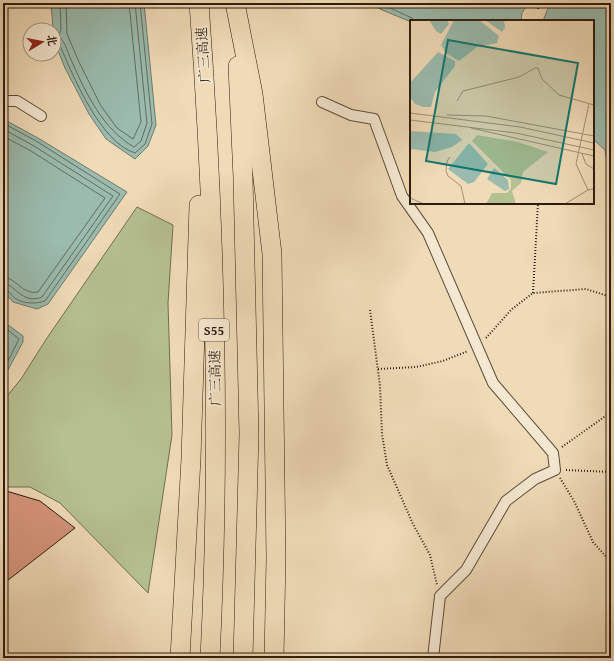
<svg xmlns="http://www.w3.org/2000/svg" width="614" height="661" viewBox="0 0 614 661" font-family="'Gentium Book Plus','Noto Serif SC',serif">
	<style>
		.green { fill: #b6c192; stroke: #726e50 }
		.water { fill: #9abbae; stroke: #6f7b6e }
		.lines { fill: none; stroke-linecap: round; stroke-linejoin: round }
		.shore { stroke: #646c5e; stroke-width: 1 }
		.building { fill: #d6957c; stroke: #2e1c0f }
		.minor-casing { stroke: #5e4c39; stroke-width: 12 }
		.motorway-casing { stroke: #2e1c0f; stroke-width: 20 }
		.path { stroke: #2e1c0f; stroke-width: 2; stroke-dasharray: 1 2; stroke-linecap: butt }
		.minor { stroke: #f5e8d1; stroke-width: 10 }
		.motorway { stroke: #f0dbb8; stroke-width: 19 }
		.labels { text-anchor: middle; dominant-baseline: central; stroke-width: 3.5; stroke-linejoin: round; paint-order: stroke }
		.shield { fill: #f5e8d1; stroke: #6a5949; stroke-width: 1 }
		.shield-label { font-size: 13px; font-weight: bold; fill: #2e1c0f }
		.street-label { font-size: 14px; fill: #2e1c0f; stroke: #f5e8d1 }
		.inset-road { fill: none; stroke: #a28f74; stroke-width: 1 }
		.view { fill: #0f766e; fill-opacity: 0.15; stroke: #0f766e; stroke-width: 2 }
		.inset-edge { fill: none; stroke: #2e1c0f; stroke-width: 2 }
	</style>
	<rect width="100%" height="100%" fill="#f0dbb8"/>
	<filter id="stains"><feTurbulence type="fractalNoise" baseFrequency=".005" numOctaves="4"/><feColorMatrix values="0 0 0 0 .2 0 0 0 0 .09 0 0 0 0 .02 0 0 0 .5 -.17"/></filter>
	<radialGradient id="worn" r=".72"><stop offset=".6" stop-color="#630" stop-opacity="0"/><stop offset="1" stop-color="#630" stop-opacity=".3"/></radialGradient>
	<!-- green -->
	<path class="green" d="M137 207 173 225 168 303 172 435 148 593 60 503 30 487H3V401L21 379 47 338Z"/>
	<!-- water -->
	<path class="water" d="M51 3H144L156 125 148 146 135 159 106 139 89 114 65 68 54 41Z
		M373 3H528L522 13 521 21 411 22 380 9Z
		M550 3H611V185L605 150 593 139V21H543Z
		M3 119 38 138 127 192 48 304 37 309 13 302 3 291Z
		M3 321 23 336V342L3 379Z"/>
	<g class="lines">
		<!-- shore -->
		<path class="shore" d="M60 3 61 29 59 36C66 43 68 54 73 64 86 94 104 130 134 147L141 141 147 123 135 3
			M66 3 67 34 79 62 101 106 117 128 133 139 141 122 129 3
			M379 3 412 18 415 21
			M54 41 59 43C73 76 100 142 135 153L145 144 152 124 140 3
			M3 123 36 141 120 194 45 301C37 304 22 304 15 298 10 295 9 289 3 288
			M3 129 34 146 113 196 42 297C22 305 15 284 3 283
			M3 136 31 151 105 198 38 292C22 295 17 278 3 277
			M3 326 19 339 3 371"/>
	</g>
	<!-- building -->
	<path class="building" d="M3 490 40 501 75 528 3 584Z"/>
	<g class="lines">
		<!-- minor casing -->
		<g class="minor-casing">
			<path id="minor" d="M3 101H17L41 116
				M322 102 351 115 374 119 402 196 428 233 493 383 553 453 555 470 535 479 506 501 466 570 440 596 433 658"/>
		</g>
		<!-- motorway casing -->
		<g class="motorway-casing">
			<path id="motorway" d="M199 3C215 221 221 440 210 658
				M235 3 253 94 272 254 276 558 274 658
				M238 66 243 178 249 434 243 658
				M180 658 191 459 199 205"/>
		</g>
		<!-- path -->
		<path class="path" d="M538 9 539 3
			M533 293 538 203
			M370 310 380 386 382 434 387 465 413 524 430 555 437 585
			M486 338 512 309 533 293 586 289 611 297
			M378 369 416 367 443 361 468 351
			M562 447 611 412
			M566 470 611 472
			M560 478 574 501 593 542 611 562"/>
		<!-- minor -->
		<use href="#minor" class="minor"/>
		<!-- motorway -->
		<use href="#motorway" class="motorway"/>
	</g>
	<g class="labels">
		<!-- shield labels -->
		<rect class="shield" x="199" y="319" width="30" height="22" rx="3"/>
		<g class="shield-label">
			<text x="214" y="330">S55</text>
		</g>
		<!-- street labels -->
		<g class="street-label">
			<text transform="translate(203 55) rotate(-94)">广三高速</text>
			<text transform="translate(215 378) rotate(-91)">广三高速</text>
		</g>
	</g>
	<!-- overview -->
	<g transform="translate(410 20)">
		<rect width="184" height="184" fill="#f0dbb8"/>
		<path d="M67 115 108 122 138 132 113 152 111 163 102 171 106 184H76L82 173H97L101 168V160L62 121Z" fill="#b6c192"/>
		<path d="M19 0H37L39 4 31 14 26 11ZM44 0H69L89 16 87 23 67 27 49 41 36 33 31 25ZM75 0H94L95 8 92 12ZM28 32 45 41V46L25 72 21 87H13L5 84 0 77V63ZM0 111 46 114 52 120 42 127 25 132 1 129ZM59 123 78 144 64 162 58 164 38 149ZM84 148 98 160 99 169 95 171 77 159Z" fill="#9abbae"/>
		<path class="inset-road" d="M47 81 53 71 109 57 125 48H128L132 59 149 75 184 85M0 93 110 107 184 123M37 95 76 96 184 116M0 100 106 113 184 130M61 108 184 136M172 134 176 144 184 149M40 137 37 141 36 151 38 156 51 166 55 184M178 170 166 144 179 84M0 178 14 184M155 184 178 170 184 169"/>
		<path class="view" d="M38 20 168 43 146 164 16 141Z"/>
		<rect width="184" height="184" class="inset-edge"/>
	</g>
	<!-- margin -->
	<rect width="614" height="661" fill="none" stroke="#f0dbb8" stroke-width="16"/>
	<rect x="4" y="4" width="606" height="653" fill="none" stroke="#2e1c0f" stroke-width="2"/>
	<rect x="8" y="8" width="598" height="645" fill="none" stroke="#2e1c0f"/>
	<!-- north arrow -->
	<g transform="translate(42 42) rotate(80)"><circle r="19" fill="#f5e8d1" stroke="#a59683"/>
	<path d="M0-3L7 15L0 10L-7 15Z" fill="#8f2418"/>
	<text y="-6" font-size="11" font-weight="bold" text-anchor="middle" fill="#2e1c0f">北</text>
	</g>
	<rect width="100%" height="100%" filter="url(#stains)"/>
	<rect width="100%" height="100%" fill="url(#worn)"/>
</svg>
